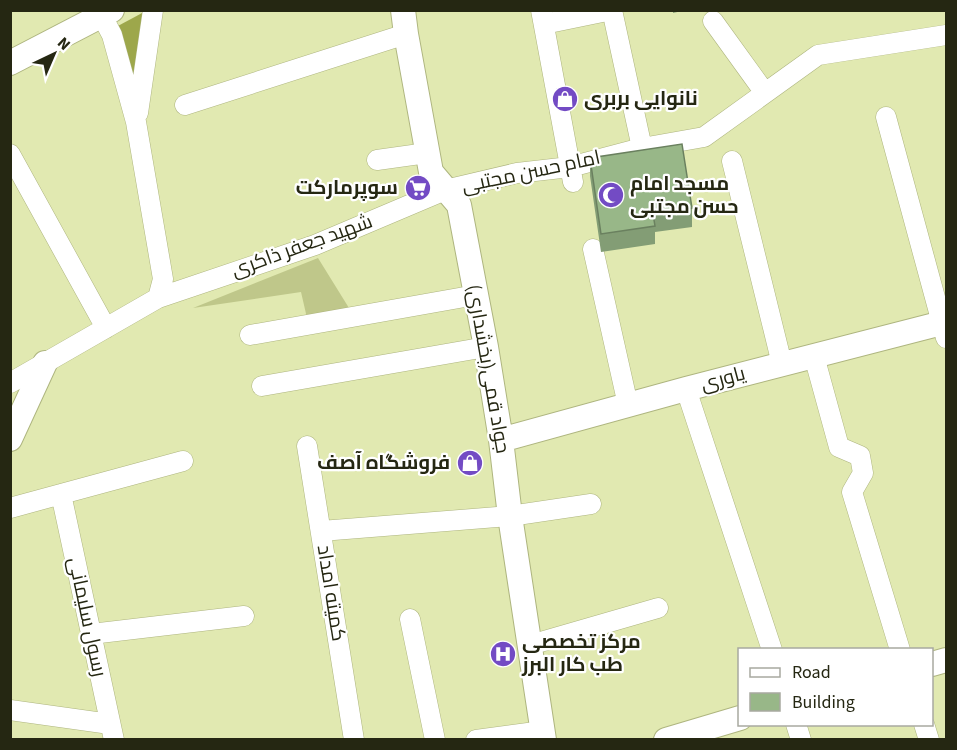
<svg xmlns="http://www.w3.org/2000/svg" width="957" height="750" viewBox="0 0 957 750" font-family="'Source Sans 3',Cairo,sans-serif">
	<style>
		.green { fill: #bfc78a }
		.forest { fill: #9da74b }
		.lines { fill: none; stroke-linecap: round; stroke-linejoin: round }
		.minor-casing { stroke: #aeb57f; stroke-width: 21 }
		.tertiary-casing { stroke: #aeb57f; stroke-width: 26 }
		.minor { stroke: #fff; stroke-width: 20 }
		.tertiary { stroke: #fff; stroke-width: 24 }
		.wall { fill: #839d75 }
		.building { fill: #98b788; stroke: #6a805f; stroke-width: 1.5 }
		.labels { text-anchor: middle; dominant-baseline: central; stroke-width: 4.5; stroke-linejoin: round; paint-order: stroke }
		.poi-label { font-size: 20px; font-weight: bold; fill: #252712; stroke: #fff; text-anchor: start }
		.street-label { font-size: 20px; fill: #252712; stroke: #fff }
	</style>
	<rect width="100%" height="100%" fill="#e1e9b1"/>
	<!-- green -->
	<path class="green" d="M318 258 349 308 307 318 301 292 193 308Z"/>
	<!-- forest -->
	<path class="forest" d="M144 12 134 79 116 27Z"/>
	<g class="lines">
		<!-- minor casing -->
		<g class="minor-casing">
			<path id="minor" d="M541 10 573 182
				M612 10 642 148
				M102 16 112 35 136 122 163 279 158 298
				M713 21 765 93
				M544 24 612 10
				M185 105 406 34
				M138 113 153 10
				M886 117 946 338
				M10 154 106 328
				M377 160 427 153
				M732 161 782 364
				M593 249 628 405
				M250 335 476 295
				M814 356 839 447 860 456 863 473 852 492 900 650
				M10 383 158 298 315 245 445 190 517 173 570 167 642 148 704 137 818 55 946 35
				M262 386 486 347
				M686 389 772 650
				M307 446 354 740
				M61 494 114 740
				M10 508 183 461
				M321 531 510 516 591 504
				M410 619 435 740
				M91 634 244 616
				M530 645 658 608
				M10 710 110 724
				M796 724 801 740
				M924 724 929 740
				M476 740 543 731"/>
		</g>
		<!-- tertiary casing -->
		<g class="tertiary-casing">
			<path id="tertiary" d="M403 10 406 34 431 172 459 205 486 347 501 440 510 516 544 740
				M10 63 112 10
				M10 439 45 363
				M501 440 686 389 946 322
				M932 664 946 660
				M666 740 740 718"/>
		</g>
		<!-- minor -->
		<use href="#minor" class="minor"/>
		<!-- tertiary -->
		<use href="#tertiary" class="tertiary"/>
	</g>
	<!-- wall -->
	<path class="wall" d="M673 10H686L673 13Z
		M590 158 692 208V227L655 232V244L601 252 590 176Z"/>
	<!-- building -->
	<path class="building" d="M682 144 692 208 653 214 655 226 601 234 590 158Z"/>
	<!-- icons -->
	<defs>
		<g id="shop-disc" transform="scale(1.35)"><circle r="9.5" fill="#734bc4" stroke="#fff"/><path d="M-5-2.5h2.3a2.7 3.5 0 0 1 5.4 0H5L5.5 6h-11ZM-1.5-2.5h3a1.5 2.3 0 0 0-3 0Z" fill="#fff"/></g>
		<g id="supermarket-disc" transform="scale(1.35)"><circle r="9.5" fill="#734bc4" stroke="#fff"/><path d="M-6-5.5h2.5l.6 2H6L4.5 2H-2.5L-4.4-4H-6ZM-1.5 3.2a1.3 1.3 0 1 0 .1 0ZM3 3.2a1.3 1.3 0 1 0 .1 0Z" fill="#fff"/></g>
		<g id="mosque-disc" transform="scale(1.35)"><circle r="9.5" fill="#734bc4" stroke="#fff"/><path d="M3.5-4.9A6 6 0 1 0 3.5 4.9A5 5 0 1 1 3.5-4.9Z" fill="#fff"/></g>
		<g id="hospital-disc" transform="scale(1.35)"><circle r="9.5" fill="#734bc4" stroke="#fff"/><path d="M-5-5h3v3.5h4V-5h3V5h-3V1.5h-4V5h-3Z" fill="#fff"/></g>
	</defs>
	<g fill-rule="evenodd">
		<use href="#shop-disc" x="565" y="99"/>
		<use href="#supermarket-disc" x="418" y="188"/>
		<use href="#mosque-disc" x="611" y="195"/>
		<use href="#shop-disc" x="470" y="463"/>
		<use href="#hospital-disc" x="503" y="654"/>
	</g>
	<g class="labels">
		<!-- poi labels -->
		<g class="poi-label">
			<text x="584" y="99">نانوایی بربری</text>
			<text x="630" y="184">مسجد امام<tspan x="630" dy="23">حسن مجتبی</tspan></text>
			<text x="398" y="188" text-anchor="end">سوپرمارکت</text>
			<text x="450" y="463" text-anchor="end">فروشگاه آصف</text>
			<text x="522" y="642">مرکز تخصصی<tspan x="522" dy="23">طب کار البرز</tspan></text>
		</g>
		<!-- street labels -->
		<g class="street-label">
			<text transform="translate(531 172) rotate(-12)">امام حسن مجتبی</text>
			<text transform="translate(302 246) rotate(-20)">شهید جعفر ذاکری</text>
			<text transform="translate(488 369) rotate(80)">جواد قمی(بخشداری)</text>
			<text transform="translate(723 379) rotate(-15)">یاوری</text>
			<text transform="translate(331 593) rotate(81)">کمیته امداد</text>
			<text transform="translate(87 617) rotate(78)">رسول سلیمانی</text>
		</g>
	</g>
	<!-- border -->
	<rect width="957" height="750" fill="none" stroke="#252712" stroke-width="24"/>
	<!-- legend -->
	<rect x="738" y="648" width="195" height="78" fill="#ffffff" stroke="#a8a9a0" stroke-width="1.5"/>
	<rect x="750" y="668" width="30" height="9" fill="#ffffff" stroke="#a8a9a0" stroke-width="1.5"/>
	<text x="792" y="678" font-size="18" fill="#252712">Road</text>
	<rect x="750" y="693" width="30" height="18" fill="#98b788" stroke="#a8a9a0" stroke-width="1.5"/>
	<text x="792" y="708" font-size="18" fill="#252712">Building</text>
	<!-- north arrow -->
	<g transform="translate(54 54) rotate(44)" stroke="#ffffff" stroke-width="4.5" paint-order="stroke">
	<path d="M0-4.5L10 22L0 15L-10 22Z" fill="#252712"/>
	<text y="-9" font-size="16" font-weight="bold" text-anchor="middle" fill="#252712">N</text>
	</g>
</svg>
